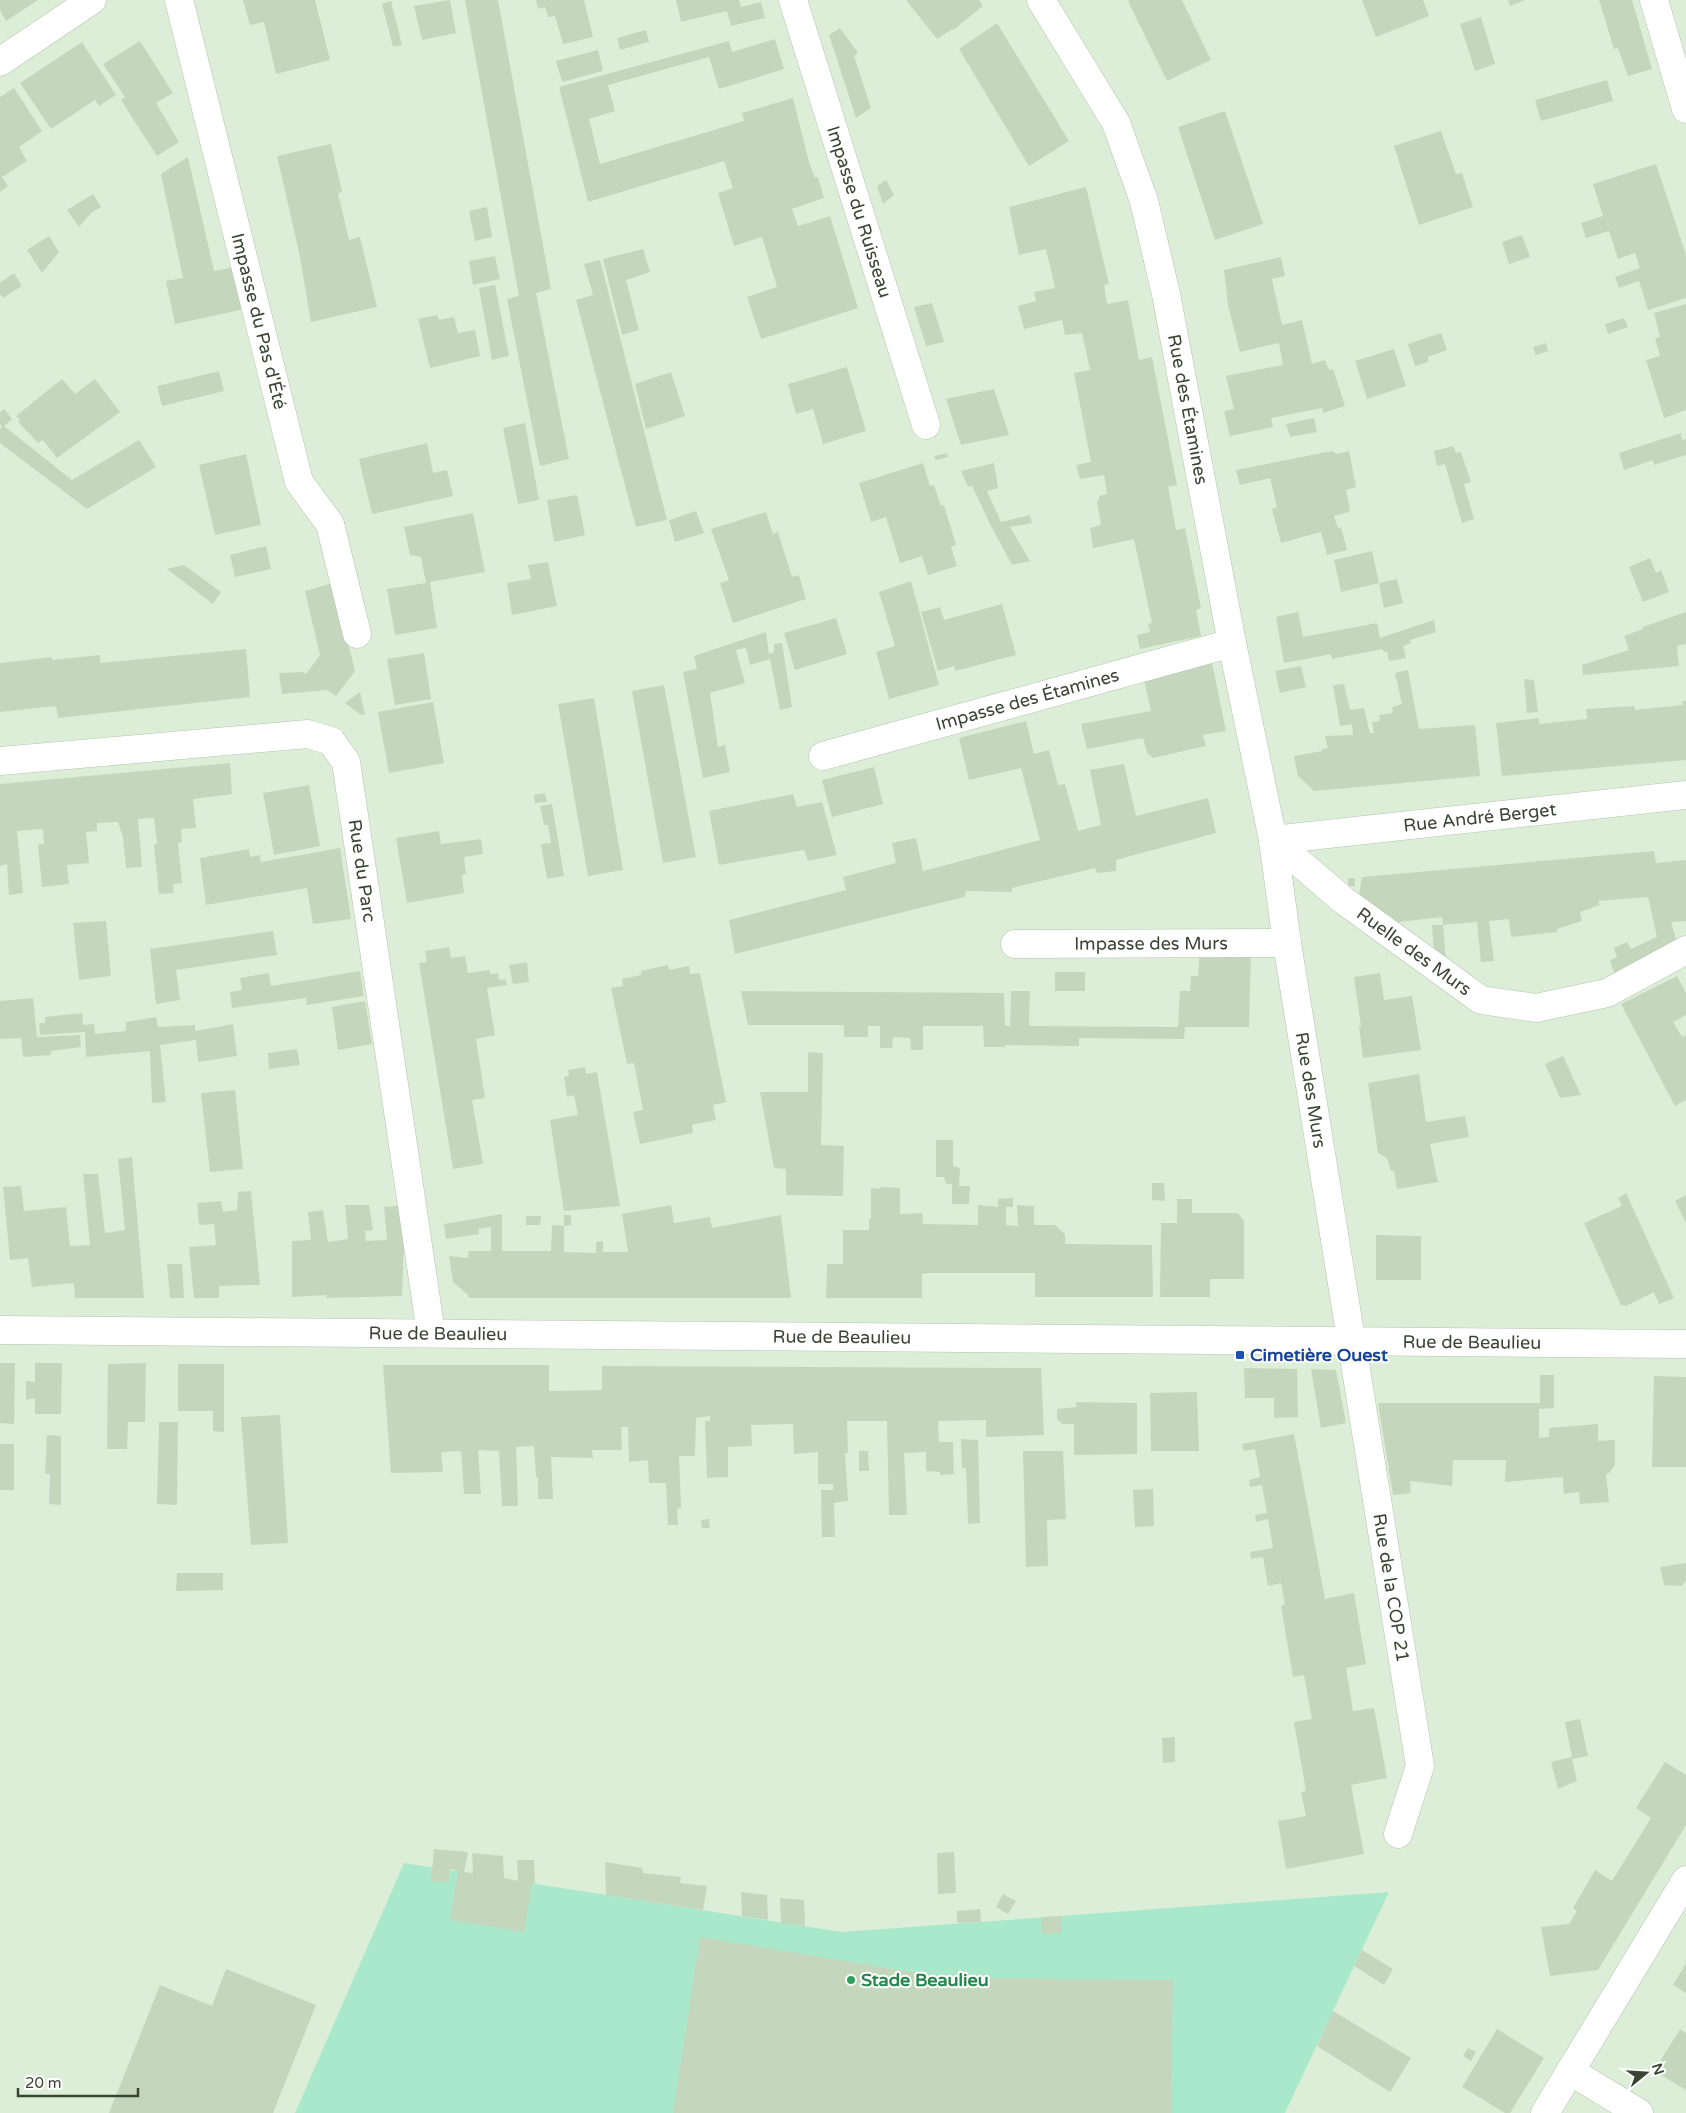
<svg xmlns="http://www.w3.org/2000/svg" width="1686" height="2113" viewBox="0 0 1686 2113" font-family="'Varela Round',sans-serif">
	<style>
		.residential { fill: #ddeed8 }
		.green { fill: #aae8cc }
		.building { fill: #c4d7bc }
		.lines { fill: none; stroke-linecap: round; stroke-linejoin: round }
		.minor-casing { stroke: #b2c4ac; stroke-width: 29 }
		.minor { stroke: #fff; stroke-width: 28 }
		.transit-dot { fill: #1a4fb4; stroke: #fff; stroke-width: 2 }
		.leisure-dot { fill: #2e9e5b; stroke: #fff; stroke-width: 2 }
		.labels { text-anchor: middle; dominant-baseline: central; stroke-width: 4; stroke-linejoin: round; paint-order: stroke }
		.street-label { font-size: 18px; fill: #394433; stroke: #fff }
		.transit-label { font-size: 18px; font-weight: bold; fill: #164399; stroke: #fff; text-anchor: start }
		.leisure-label { font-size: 18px; font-weight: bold; fill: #27864d; stroke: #fff; text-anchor: start }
	</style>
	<rect width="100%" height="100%" fill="#e7f2e4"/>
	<!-- residential -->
	<path class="residential" d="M0 0H1686V2113H0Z"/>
	<!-- green -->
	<path class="green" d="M404 1863 842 1932 1389 1892 1285 2113H295Z"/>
	<!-- building -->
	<path class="building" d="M0 0H38L6 21 0 10Z
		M243 0H315L330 60 276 74 264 22 250 25Z
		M450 0 456 33 422 40 414 6Z
		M465 0H498L551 289 536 293 569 459 540 466 507 299 519 296Z
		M536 0H584L593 37 563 44 555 16 548 17 545 7 538 9Z
		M676 0H739L741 7 761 2 765 18 731 26 727 11 681 22Z
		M906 0H979L983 6 953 30 952 29 937 39Z
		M1131 0H1182L1211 60 1167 81 1128 1Z
		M1362 0H1423L1429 16 1376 37Z
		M1508 0H1525L1510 6Z
		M1599 0H1632L1652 69 1628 76 1618 48 1614 49Z
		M391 1 402 45 393 47 382 4Z
		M1481 17 1495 64 1475 71 1460 24Z
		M997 23 1069 141 1029 166 959 49Z
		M840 28 858 53 854 56 871 108 856 118 829 35Z
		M646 30 649 42 620 50 617 38Z
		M775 39 784 69 719 89 709 57 608 85 615 111 589 119 600 164 744 121 742 113 793 98 809 162 815 178 818 177 824 198 792 209 798 226 830 216 858 308 761 339 747 297 777 287 762 237 734 246 718 193 733 188 724 161 588 202 559 87 729 41 732 52Z
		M140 41 173 93 156 103 179 142 157 156 121 100 125 97 103 64Z
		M82 42 116 95 99 106 95 100 51 129 20 83Z
		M598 50 603 71 562 82 556 61Z
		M1607 80 1613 101 1541 121 1535 100Z
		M14 88 42 131 19 147 27 161 2 177 8 186 0 192V97Z
		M1225 111 1263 224 1215 240 1178 127Z
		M1441 131 1456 174 1462 173 1473 207 1419 225 1394 146Z
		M331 144 342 192 338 193 349 240 360 237 377 307 311 322 299 252 277 156Z
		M188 157 214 271 235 267 245 309 175 324 166 281 183 278 161 174Z
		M1656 164 1686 255V298L1648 310 1639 281 1619 288 1615 277 1640 268 1635 253 1618 259 1609 231 1586 238 1581 223 1603 216 1593 184Z
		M886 180 894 195 883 204 877 186Z
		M1086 187 1109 284 1104 285 1107 304 1128 300 1139 360 1152 357 1177 485 1168 487 1176 530 1185 528 1201 608 1196 610 1201 636 1140 649 1137 635 1150 632 1148 624 1152 623 1134 539 1093 548 1090 528 1101 525 1097 501H1099V496L1107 494 1104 475 1080 479 1076 465 1091 462 1074 373 1090 370 1082 333 1065 335 1062 320 1024 329 1018 306 1036 301 1034 292 1055 288 1046 249 1019 255 1009 207Z
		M93 194 101 207 91 213 79 227 67 210Z
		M487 207 492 237 475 241 469 211Z
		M1522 235 1530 257 1509 264 1502 242Z
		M49 236 59 252 42 273 27 250Z
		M643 249 650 272 626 280 639 330 622 335 603 259Z
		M495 256 500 279 473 285 469 261Z
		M1281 257 1285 276 1272 279 1282 325 1302 320 1312 364 1325 360 1329 370 1333 369 1345 406 1323 413 1322 408 1271 418 1273 427 1230 436 1224 411 1234 409 1226 376 1283 365 1279 343 1240 352 1228 305 1224 270Z
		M600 260 667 520 636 527 576 300 593 295 584 264Z
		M14 273 22 286 3 298 0 294V283Z
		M495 285 509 356 492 360 479 288Z
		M932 303 944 342 926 346 914 307Z
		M1686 304V410L1664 418 1646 360 1660 356 1655 338 1660 337 1654 313Z
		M437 315 439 320 454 317 458 333 475 330 480 356 430 368 418 319Z
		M1624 318 1628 327 1608 334 1605 324Z
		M1441 333 1447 350 1428 357V362L1415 366 1408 344Z
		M1546 343 1548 351 1536 355 1533 347Z
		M1394 349 1406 386 1367 399 1355 361Z
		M847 367 866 431 823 444 813 409 796 414 788 384Z
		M219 371 224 391 162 406 157 386Z
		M671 372 685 416 646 429 635 384Z
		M62 379 75 394 95 379 120 412 57 458 43 440 38 443 18 422 20 420 16 416Z
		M994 389 1009 435 961 445 946 399Z
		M4 409 12 419 4 426 72 480 139 440 156 467 87 509 0 443V429L2 427 0 424V412Z
		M1314 418 1317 432 1290 437 1286 424Z
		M525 423 539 500 518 504 503 428Z
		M1681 433 1682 440 1686 439V455L1654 465 1653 460 1624 470 1619 453Z
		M427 443 433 473 447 470 453 496 372 514 359 459Z
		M1453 446 1456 453 1461 452 1471 482 1464 484 1474 519 1462 523 1445 464 1437 466 1434 451Z
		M1332 451 1337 454 1349 451 1356 487 1346 490 1350 509 1349 512 1334 516 1338 528 1341 527 1347 550 1327 555 1321 532 1281 543 1272 509 1277 507 1270 478 1240 485 1236 470Z
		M947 453 948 457 936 460 934 456Z
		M246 454 261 525 215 535 199 465Z
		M923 463 930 486 934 485 941 506 944 505 956 545 951 547 957 566 928 575 922 556 900 563 886 517 871 522 859 483Z
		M994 463 998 488 987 491 1001 522 1030 515 1032 523 1010 527 1030 561 1012 565 990 524 972 486 968 487 961 471Z
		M577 495 585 535 554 542 547 500Z
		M696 511 704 533 675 542 669 520Z
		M766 512 773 534 778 532 792 577 799 575 806 599 733 623 720 583 729 580 711 529Z
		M473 513 485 572 430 582 437 628 395 635 387 589 426 583 421 557 410 555 404 527Z
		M266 546 271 569 235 577 230 555Z
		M1372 551 1379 583 1397 579 1403 603 1384 608 1379 583 1341 592 1334 560Z
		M1650 558 1656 573 1661 570 1669 592 1643 602 1629 567Z
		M548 562 557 606 512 615 507 583 531 579 528 565Z
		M184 565 221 592 213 604 167 569Z
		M911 581 939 685 889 699 876 652 895 646 879 592Z
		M333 583 355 671 336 696 327 690 282 694 279 673 302 672 306 674 320 655 305 591Z
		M1002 604 1016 655 955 671 954 666 938 671 921 612 940 607 944 620Z
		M1298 612 1303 637 1377 623 1380 638 1434 620 1436 632 1410 640 1411 643 1403 646 1406 658 1389 661 1387 651 1384 652 1382 649 1332 659 1331 654 1284 663 1276 617Z
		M1686 612V644L1677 646 1679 666 1583 675 1582 665 1629 650 1624 636 1643 629V627Z
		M836 618 847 654 795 670 784 633Z
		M766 632 769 654 774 652V644L782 643 792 707 780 710 770 659 750 665 746 648 736 650 745 683 710 693 718 747 725 745 730 772 703 778 683 672 697 669 694 656Z
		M246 649 250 697 58 718 56 706 0 712V663L52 657V660L100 655V663Z
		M424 653 431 699 395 705 387 659Z
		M1211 658 1226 731 1203 735 1206 746 1153 758 1147 753 1143 738 1087 749 1081 724 1151 711 1143 676Z
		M1301 666 1306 687 1280 693 1275 671Z
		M1408 670 1419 729 1475 725 1480 776 1314 791 1298 776 1294 756 1322 751V749L1328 748 1325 736 1353 735 1352 724 1340 726 1333 685 1344 684 1350 710 1364 708 1370 733H1374L1372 722 1380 721 1379 715 1393 713 1392 707 1402 704 1395 673Z
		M1524 679 1534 680 1538 712 1527 713Z
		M664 685 696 857 663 863 632 691Z
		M360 692 365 715H361L345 703Z
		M594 698 623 870 588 876 558 704Z
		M1682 701H1686V760L1502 776 1496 723 1539 718V724L1587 719 1586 709 1634 706 1635 710 1683 705Z
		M433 702 444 763 389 773 378 712Z
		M1026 721 1034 754 1049 750 1058 785 1065 784 1078 831 1101 825 1090 770 1124 764 1136 816 1208 798 1216 833 1116 860V871L1097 873 1095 868 1012 888V892L966 891 965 897 960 898 735 954 729 920 846 890 843 877 896 863 892 843 916 838 923 871 1040 840 1021 768 969 780 959 738Z
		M230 763 232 794 193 799 196 828 181 829 182 842 178 843 182 883 173 884 174 893 159 894 154 845 157 844 154 818 138 819 142 867 126 868 123 837 118 822 97 823V831L86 832 89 863 67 865 69 884 42 887 38 845 44 844 43 829 17 831 23 893 9 895 7 864 0 866V784Z
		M874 767 883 804 832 817 822 780Z
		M309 785 320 846 274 855 263 793Z
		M545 793 547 802 535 803 534 795Z
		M793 794 797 807 822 802 837 855 808 861 804 850 719 865 709 811Z
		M552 804 564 876 547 879 541 844 551 843 548 825H544L540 806Z
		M439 831 441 844 481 839 483 854 464 857 466 874 462 875 464 893 407 903 396 838Z
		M340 848 351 919 313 924 307 888 206 905 200 858 249 849 250 857 260 855 261 862Z
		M1654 851 1656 863 1686 860V921L1671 922 1678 946 1616 977 1610 961 1617 957 1614 948 1627 942 1631 949 1657 937 1648 897 1598 901 1600 905 1580 912 1582 921 1557 929 1558 932 1511 937 1509 919 1489 921 1494 961 1481 962 1477 922 1443 925 1442 917 1399 922 1400 926 1359 895 1362 877Z
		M1348 878H1355V886H1348Z
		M106 921 111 976 79 980 73 923Z
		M1432 925H1443L1446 960 1434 952Z
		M273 931 277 955 176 970 180 1000 156 1004 150 949Z
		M449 947 451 958 465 956 468 973 490 970V974L498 973 499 980 505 979 507 985 487 988 495 1035 476 1039 485 1098 472 1100 483 1164 453 1169 419 963 427 962 425 951Z
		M1200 949H1251L1249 1027H1185L1184 1039 1079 1038V1046L1005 1045V1047H984L983 1026H923V1050H911L910 1038 893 1037 892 1048H880V1026H868V1037H844V1025H748L741 991 1004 993 1005 1026H1010L1011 991H1030L1029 1026 1178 1027 1180 991H1190L1191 976H1198Z
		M527 962 529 982 513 984 509 965Z
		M668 965 669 970 689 966 690 974 700 973 726 1102 713 1105 716 1120 692 1125 693 1133 640 1144 633 1112 643 1110 634 1063 627 1064 611 988 623 986 622 979 641 975V971Z
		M360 971 364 996 307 1005 306 998 232 1008 230 992 242 990 240 978 269 973 271 986Z
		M1055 972H1085V991H1055Z
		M1380 973 1384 1000 1412 996 1421 1050 1363 1058 1359 1026H1361L1354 977Z
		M1677 976 1686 993V1015L1673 1022 1682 1037 1686 1035V1100L1675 1106 1621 1004Z
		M33 998 37 1037 80 1035 81 1047 51 1051V1055L23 1057 21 1038 0 1039V1001Z
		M365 1001 372 1044 338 1050 332 1007Z
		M82 1013 83 1025 94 1024 95 1034 126 1031V1022L156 1017 158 1027 195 1025V1031L233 1024 237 1056 198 1062 196 1040 160 1045 166 1102 152 1103 150 1051 86 1057 85 1032 40 1035 39 1023H45V1017Z
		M297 1049 300 1065 269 1069 268 1053Z
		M808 1052 823 1053 821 1145 844 1146 843 1196 786 1195V1169L774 1168 760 1092H808Z
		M1563 1056 1581 1095 1560 1098 1545 1064Z
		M585 1067 586 1074 597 1072 620 1206 564 1211 550 1120 578 1115 574 1095 567 1097 564 1077 569 1076 568 1070Z
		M1419 1074 1426 1122 1465 1116 1469 1137 1430 1144 1438 1182 1397 1189 1394 1171H1391L1387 1158 1378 1153 1368 1083Z
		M235 1090 243 1169 210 1172 201 1093Z
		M936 1140H953V1166L960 1168 959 1186H970L969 1204H952V1184H946L944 1177H936Z
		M132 1157 144 1298H75L74 1283 32 1287 28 1258 10 1260 3 1187 21 1186 24 1211 66 1207 70 1246 90 1245 83 1174H98L105 1233 125 1230 118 1159Z
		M1152 1183H1164L1165 1201 1152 1200Z
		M880 1187 900 1188V1214L922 1213 923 1224 978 1225V1205L998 1207V1199L1013 1198V1207H1006V1225L1018 1226 1017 1205 1034 1206V1225H1055L1065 1234V1244L1152 1245 1153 1297H1035V1273H928L922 1274V1298H826L827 1264H843V1230H869V1219H871V1188L880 1189Z
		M251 1191 260 1285 219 1286V1298H194L189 1247 216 1245 214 1224 199 1225 197 1203 221 1201 223 1212 237 1210 238 1192Z
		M1626 1193 1674 1298 1659 1304 1654 1292 1626 1306 1621 1305 1584 1223 1622 1206 1618 1198Z
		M1686 1195V1223L1675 1201Z
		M1177 1199H1192V1213H1238L1244 1221V1279H1210V1297H1160L1161 1223H1177Z
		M345 1205H369L373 1230 365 1231 366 1241 387 1240 384 1207 398 1206 404 1241 402 1296 326 1298 327 1295 292 1297V1241L311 1240 308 1212 323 1210 328 1242 348 1239Z
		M671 1205 674 1223 710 1217 712 1228 781 1215 791 1298H469L468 1295 453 1282 449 1256 468 1258 469 1251H491V1227L478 1229 479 1234 446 1239 444 1224 502 1214V1251H551L552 1225 564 1226V1252L596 1253V1242L603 1241V1252H628L622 1214Z
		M564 1215H571V1225L564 1226Z
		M526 1216H541L540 1225H526Z
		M1376 1235 1421 1236V1280H1376Z
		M167 1264H182L184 1298H170Z
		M0 1363H15L14 1424 0 1423Z
		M35 1363H62L61 1414H35V1398L26 1400V1381L35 1382Z
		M146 1363 145 1422H128L127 1449H107L108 1364Z
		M178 1364H224V1432L213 1431V1411H178Z
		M383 1365H549V1391L602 1390V1366L1041 1368 1044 1435 986 1437V1420L938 1421 939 1442H953L954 1474 940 1475V1472L926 1471V1452L904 1453 907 1515H889L887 1421H847L848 1453H845L848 1501 834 1503 835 1537H822L821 1490H833V1484H818V1452L794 1454 793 1424 751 1425 752 1446 728 1447V1477L707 1478 705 1421H710V1416L696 1418 695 1456H679L681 1508 677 1509 678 1525H668L666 1483H649L648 1460 629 1462 628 1427H621L622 1450H592L593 1458 551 1457 553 1499H538V1477H536L534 1446 516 1447 518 1506H502L499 1451 478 1450 481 1494H464L461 1451 441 1452 443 1472 391 1473Z
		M1244 1368 1297 1369 1298 1417 1274 1418V1398H1245Z
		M1311 1369 1336 1370 1346 1423 1321 1428Z
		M1540 1375H1554V1408L1539 1409V1438L1549 1437V1428L1598 1424V1441L1615 1440V1465L1609 1473 1606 1474 1609 1502 1580 1504 1579 1492 1564 1494 1563 1477 1505 1482 1506 1460H1453L1452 1486 1410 1481 1411 1493 1393 1495 1378 1403H1540Z
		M1654 1376 1686 1377V1467H1652Z
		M1197 1392 1199 1451H1151L1150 1393Z
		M1076 1402 1137 1403V1454L1074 1455V1424H1062L1057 1419V1409L1076 1407Z
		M280 1415 288 1543 251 1545 241 1417Z
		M159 1422H178L177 1505 157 1504Z
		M1294 1434 1325 1599 1354 1593 1366 1664 1346 1668 1353 1711 1374 1708 1387 1778 1351 1785 1364 1854 1286 1869 1278 1821 1306 1816 1301 1792 1306 1791 1294 1722 1312 1719 1304 1675 1293 1677 1281 1606 1285 1604 1281 1583 1268 1586 1263 1557 1251 1559 1250 1552 1273 1548 1268 1519 1256 1522 1255 1515 1267 1513 1262 1485 1250 1487 1249 1480 1260 1477 1255 1449 1244 1451 1242 1444Z
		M47 1435 61 1436V1505L49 1504 50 1474H45Z
		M961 1439 978 1440 980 1523 968 1524 966 1468H962Z
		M0 1444H14V1490H0Z
		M859 1451H868L869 1471H859Z
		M1023 1451H1063L1066 1519 1047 1520 1048 1566 1026 1567Z
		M1153 1489 1154 1526 1135 1527 1133 1490Z
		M709 1519 710 1528H702L701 1520Z
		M1686 1563V1581L1682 1586 1664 1585 1660 1567Z
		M177 1573H223V1590L176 1591Z
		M1580 1719 1588 1756 1572 1759 1577 1781 1558 1789 1551 1762 1572 1757 1565 1722Z
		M1175 1737V1762L1163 1763 1162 1738Z
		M1665 1762 1686 1775V1825L1598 1970 1550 1976 1541 1927 1569 1924 1577 1911 1573 1908 1595 1870 1612 1881 1651 1818 1636 1808Z
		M434 1849 468 1852 464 1872 473 1873 472 1853 503 1856 504 1878 518 1881 517 1860H534L535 1883H532L524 1932 450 1920 458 1871 450 1869 448 1883 431 1881Z
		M954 1852 956 1893 938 1894 937 1853Z
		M605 1862 642 1868 643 1873 681 1877 680 1883 707 1886 703 1910 606 1895Z
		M741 1892 767 1895 768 1920 742 1916Z
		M1003 1894 1016 1901 1008 1914 996 1907Z
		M780 1898 804 1900 805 1926 781 1923Z
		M980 1909 981 1922 957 1923V1911Z
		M1061 1916V1933L1042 1934V1917Z
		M700 1937 947 1978 1173 1980 1171 2113H673Z
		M1362 1950 1393 1969 1384 1985 1354 1966Z
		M1686 1963V1993L1673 1985Z
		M226 1969 316 2005 273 2113H109L160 1985 212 2006Z
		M1333 2011 1411 2058 1390 2092 1317 2046Z
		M1497 2029 1544 2058 1510 2113H1505L1462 2087Z
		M1680 2029 1686 2033V2090L1654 2071Z
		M1468 2048 1476 2052 1471 2061 1463 2056Z"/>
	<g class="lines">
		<!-- minor casing -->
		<g class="minor-casing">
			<g id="minor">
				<path id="s1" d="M179 0 299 482 330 524 357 634"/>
				<path id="s2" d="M793 0 926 425"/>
				<path id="s3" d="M1041 0 1116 123 1144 201 1166 294 1232 643 1273 840 1287 943 1420 1766 1398 1834"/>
				<path d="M1654 0 1686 109"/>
				<path d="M0 62 92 0"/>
				<path id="s4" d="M823 756 1232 643"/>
				<path id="s5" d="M0 761 308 734 331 741 346 762 431 1333"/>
				<path id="s6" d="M1273 840 1343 900 1481 1000 1536 1008 1607 993 1686 950"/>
				<path id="s7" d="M1273 840 1686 795"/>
				<path id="s8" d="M1015 944 1287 943"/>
				<path id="s9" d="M0 1330 1686 1344"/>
				<path d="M1570 2071 1639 2113"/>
				<path d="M1545 2113 1686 1880"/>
			</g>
		</g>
		<!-- minor -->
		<use href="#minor" class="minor"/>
	</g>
	<!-- markers -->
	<rect class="transit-dot" x="1235" y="1350" width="10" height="10" rx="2.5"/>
	<circle class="leisure-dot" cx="851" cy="1980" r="5"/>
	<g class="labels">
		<!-- street labels -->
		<g class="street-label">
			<text stroke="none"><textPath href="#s2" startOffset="222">Impasse du Ruisseau</textPath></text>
			<text stroke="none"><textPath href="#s1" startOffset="331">Impasse du Pas d'Été</textPath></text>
			<text stroke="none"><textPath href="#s3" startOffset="440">Rue des Étamines</textPath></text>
			<text stroke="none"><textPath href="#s4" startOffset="212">Impasse des Étamines</textPath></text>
			<text stroke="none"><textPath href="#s7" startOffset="208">Rue André Berget</textPath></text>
			<text stroke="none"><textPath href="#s5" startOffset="469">Rue du Parc</textPath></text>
			<text stroke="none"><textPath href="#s8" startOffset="136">Impasse des Murs</textPath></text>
			<text stroke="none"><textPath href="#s6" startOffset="180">Ruelle des Murs</textPath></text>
			<text stroke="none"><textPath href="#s3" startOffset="1132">Rue des Murs</textPath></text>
			<text stroke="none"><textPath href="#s9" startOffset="438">Rue de Beaulieu</textPath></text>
			<text stroke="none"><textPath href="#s9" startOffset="842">Rue de Beaulieu</textPath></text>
			<text stroke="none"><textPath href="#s9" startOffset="1472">Rue de Beaulieu</textPath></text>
			<text stroke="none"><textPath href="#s3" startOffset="1636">Rue de la COP 21</textPath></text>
		</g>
		<!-- transit labels -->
		<g class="transit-label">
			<text x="1250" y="1355">Cimetière Ouest</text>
		</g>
		<!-- leisure labels -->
		<g class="leisure-label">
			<text x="861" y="1980">Stade Beaulieu</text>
		</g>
	</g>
	<!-- north arrow -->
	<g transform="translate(1646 2073) rotate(72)" stroke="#ffffff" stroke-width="4" paint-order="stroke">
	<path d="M0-4L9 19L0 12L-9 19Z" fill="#394433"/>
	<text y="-8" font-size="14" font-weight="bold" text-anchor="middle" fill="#394433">N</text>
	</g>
	<!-- scale -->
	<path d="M18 2088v8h120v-8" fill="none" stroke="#394433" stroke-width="2.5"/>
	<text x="25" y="2088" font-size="15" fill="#394433" stroke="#ffffff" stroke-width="4" paint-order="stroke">20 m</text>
</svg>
